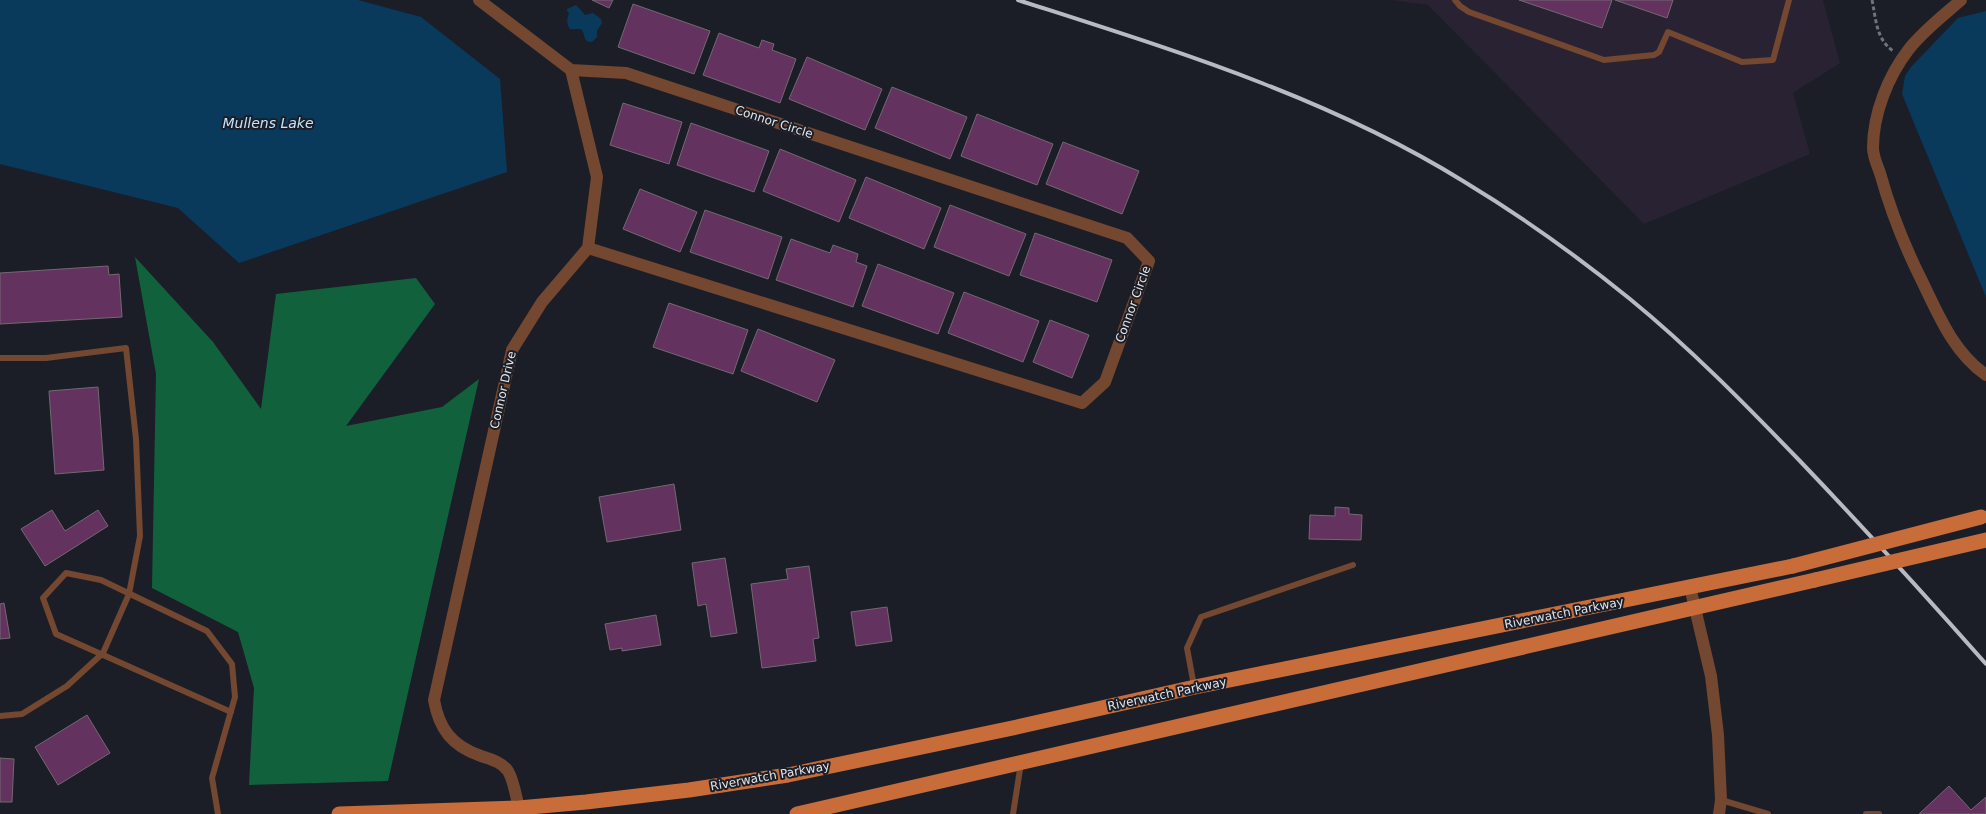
<svg xmlns="http://www.w3.org/2000/svg" width="1986" height="814" viewBox="0 0 1986 814" font-family="'DejaVu Sans',sans-serif">
	<style>
		.commercial { fill: #282232 }
		.forest { fill: #11623c }
		.water { fill: #093a5c }
		.building { fill: #63325f; stroke: #736972 }
		.lines { fill: none; stroke-linecap: round; stroke-linejoin: round }
		.path { stroke: #71737b; stroke-width: 3; stroke-dasharray: 4 2.5; stroke-linecap: butt }
		.service { stroke: #734730; stroke-width: 6 }
		.minor { stroke: #734730; stroke-width: 12 }
		.primary { stroke: #c86c39; stroke-width: 15 }
		.rail { stroke: #b8bac1; stroke-width: 4 }
		.primary-bridge { stroke: #c86c39; stroke-width: 15 }
		.labels { text-anchor: middle; dominant-baseline: central; stroke-width: 4; stroke-linejoin: round; paint-order: stroke }
		.street-label { font-size: 12px; fill: #e2e4ea; stroke: #1b1e27 }
		.water-label { font-size: 14px; font-style: italic; fill: #c3e3fe; stroke: #1b1e27 }
	</style>
	<rect width="100%" height="100%" fill="#1b1e27"/>
	<!-- commercial -->
	<path class="commercial" d="M1391 0H1823L1840 63 1793 93 1810 154 1644 224 1428 5Z"/>
	<!-- forest -->
	<path class="forest" d="M135 257 213 342 261 409 276 294 416 278 435 304 346 426 442 407 479 379 388 781 249 785 254 688 238 632 152 588 156 374Z"/>
	<!-- water -->
	<path class="water" d="M0 0H358L421 17 500 79 507 172 239 263 178 208 0 164Z
		M576 5 585 15 593 13 601 19 602 23 597 31V37L592 42C582 42 586 34 581 29H570C566 23 567 19 569 13L567 11V9Z
		M1986 11V297L1902 94 1905 76 1911 67 1958 18Z"/>
	<!-- building -->
	<path class="building" d="M592 0H613L609 8Z
		M1519 0H1612L1602 28Z
		M1615 0H1673L1667 18Z
		M633 4 710 31 694 74 618 47Z
		M719 33 759 48 762 40 774 44 772 50 796 59 780 103 703 75Z
		M807 57 882 89 865 130 789 99Z
		M892 87 967 117 950 159 875 128Z
		M623 103 682 122 669 164 610 145Z
		M977 114 1053 144 1037 185 961 156Z
		M691 123 769 151 754 192 677 165Z
		M1063 142 1139 171 1122 214 1046 184Z
		M780 149 856 180 839 222 763 191Z
		M866 177 941 208 924 249 849 218Z
		M640 189 697 212 680 252 623 229Z
		M950 205 1026 234 1009 276 934 247Z
		M705 210 782 237 768 279 690 252Z
		M1035 233 1112 260 1097 302 1020 275Z
		M791 239 830 253 833 245 858 254 856 262 867 266 853 307 776 280Z
		M878 264 954 293 938 334 862 306Z
		M108 266 109 275 119 274 122 317 0 324V273Z
		M964 292 1039 321 1023 362 948 333Z
		M669 303 748 330 733 374 653 347Z
		M1050 320 1089 335 1072 378 1033 362Z
		M758 329 835 360 817 402 741 371Z
		M98 387 104 470 55 474 49 391Z
		M674 484 681 530 607 542 599 497Z
		M1335 507 1349 508V514L1362 515 1361 540 1309 539 1310 515 1335 516Z
		M52 510 65 531 98 510 108 526 45 566 21 529Z
		M725 558 737 633 711 637 706 604 698 606 692 563Z
		M809 566 819 638 813 639 816 661 762 668 751 584 788 579 786 569Z
		M4 603 10 638 0 639V604Z
		M887 607 892 641 856 646 851 612Z
		M656 615 661 645 622 651V648L610 650 605 624Z
		M87 715 110 753 58 785 35 747Z
		M0 758 14 759 12 802H0Z
		M1949 786 1971 810 1986 797V814H1919Z"/>
	<g class="lines">
		<!-- path -->
		<path class="path" d="M1872 0C1876 19 1876 39 1893 51"/>
		<!-- service -->
		<path class="service" d="M1455 0 1460 6 1469 12 1604 60 1654 55 1659 52 1668 32 1742 62 1773 60 1789 0
			M0 358H46L126 348 136 439 140 536 129 594 103 653 67 686 22 714 0 716
			M1194 686 1187 648 1201 617 1353 565
			M1721 800 1768 814
			M218 814 212 778 235 697 232 664 207 631 101 580 66 573 43 598 56 634 231 712
			M1013 814 1021 763
			M1866 814H1879"/>
		<!-- minor -->
		<path class="minor" d="M479 0 571 70 597 177 588 248 542 302 512 350 434 700C439 729 452 746 481 756 490 759 502 762 508 771 514 781 516 797 519 808
			M1961 0C1944 15 1923 31 1909 49 1888 76 1873 114 1873 148 1873 156 1877 165 1880 173 1890 209 1904 245 1921 279 1938 314 1953 352 1986 375
			M571 70 626 73 1127 238 1149 261 1105 382 1082 403 588 248
			M1690 587 1711 676 1718 735 1721 800 1719 814"/>
		<!-- primary -->
		<path class="primary" d="M339 814 519 808 586 802 689 790 788 775 1017 727 1195 687 1793 566
			M797 814 1815 580"/>
		<!-- rail -->
		<path class="rail" d="M1018 0C1170 49 1326 96 1463 181 1521 216 1577 256 1630 299 1690 348 1745 404 1799 460 1863 527 1925 595 1986 664"/>
		<!-- primary-bridge -->
		<path class="primary-bridge" d="M1793 566 1981 517
			M1815 580 1986 540"/>
	</g>
	<g class="labels">
		<!-- street labels -->
		<g class="street-label">
			<text transform="translate(774 122) rotate(18)">Connor Circle</text>
			<text transform="translate(1133 304) rotate(-70)">Connor Circle</text>
			<text transform="translate(503 390) rotate(-77)">Connor Drive</text>
			<text transform="translate(1564 613) rotate(-11)">Riverwatch Parkway</text>
			<text transform="translate(1167 694) rotate(-12)">Riverwatch Parkway</text>
			<text transform="translate(770 776) rotate(-10)">Riverwatch Parkway</text>
		</g>
		<!-- water labels -->
		<g class="water-label">
			<text x="268" y="123">Mullens Lake</text>
		</g>
	</g>
</svg>
